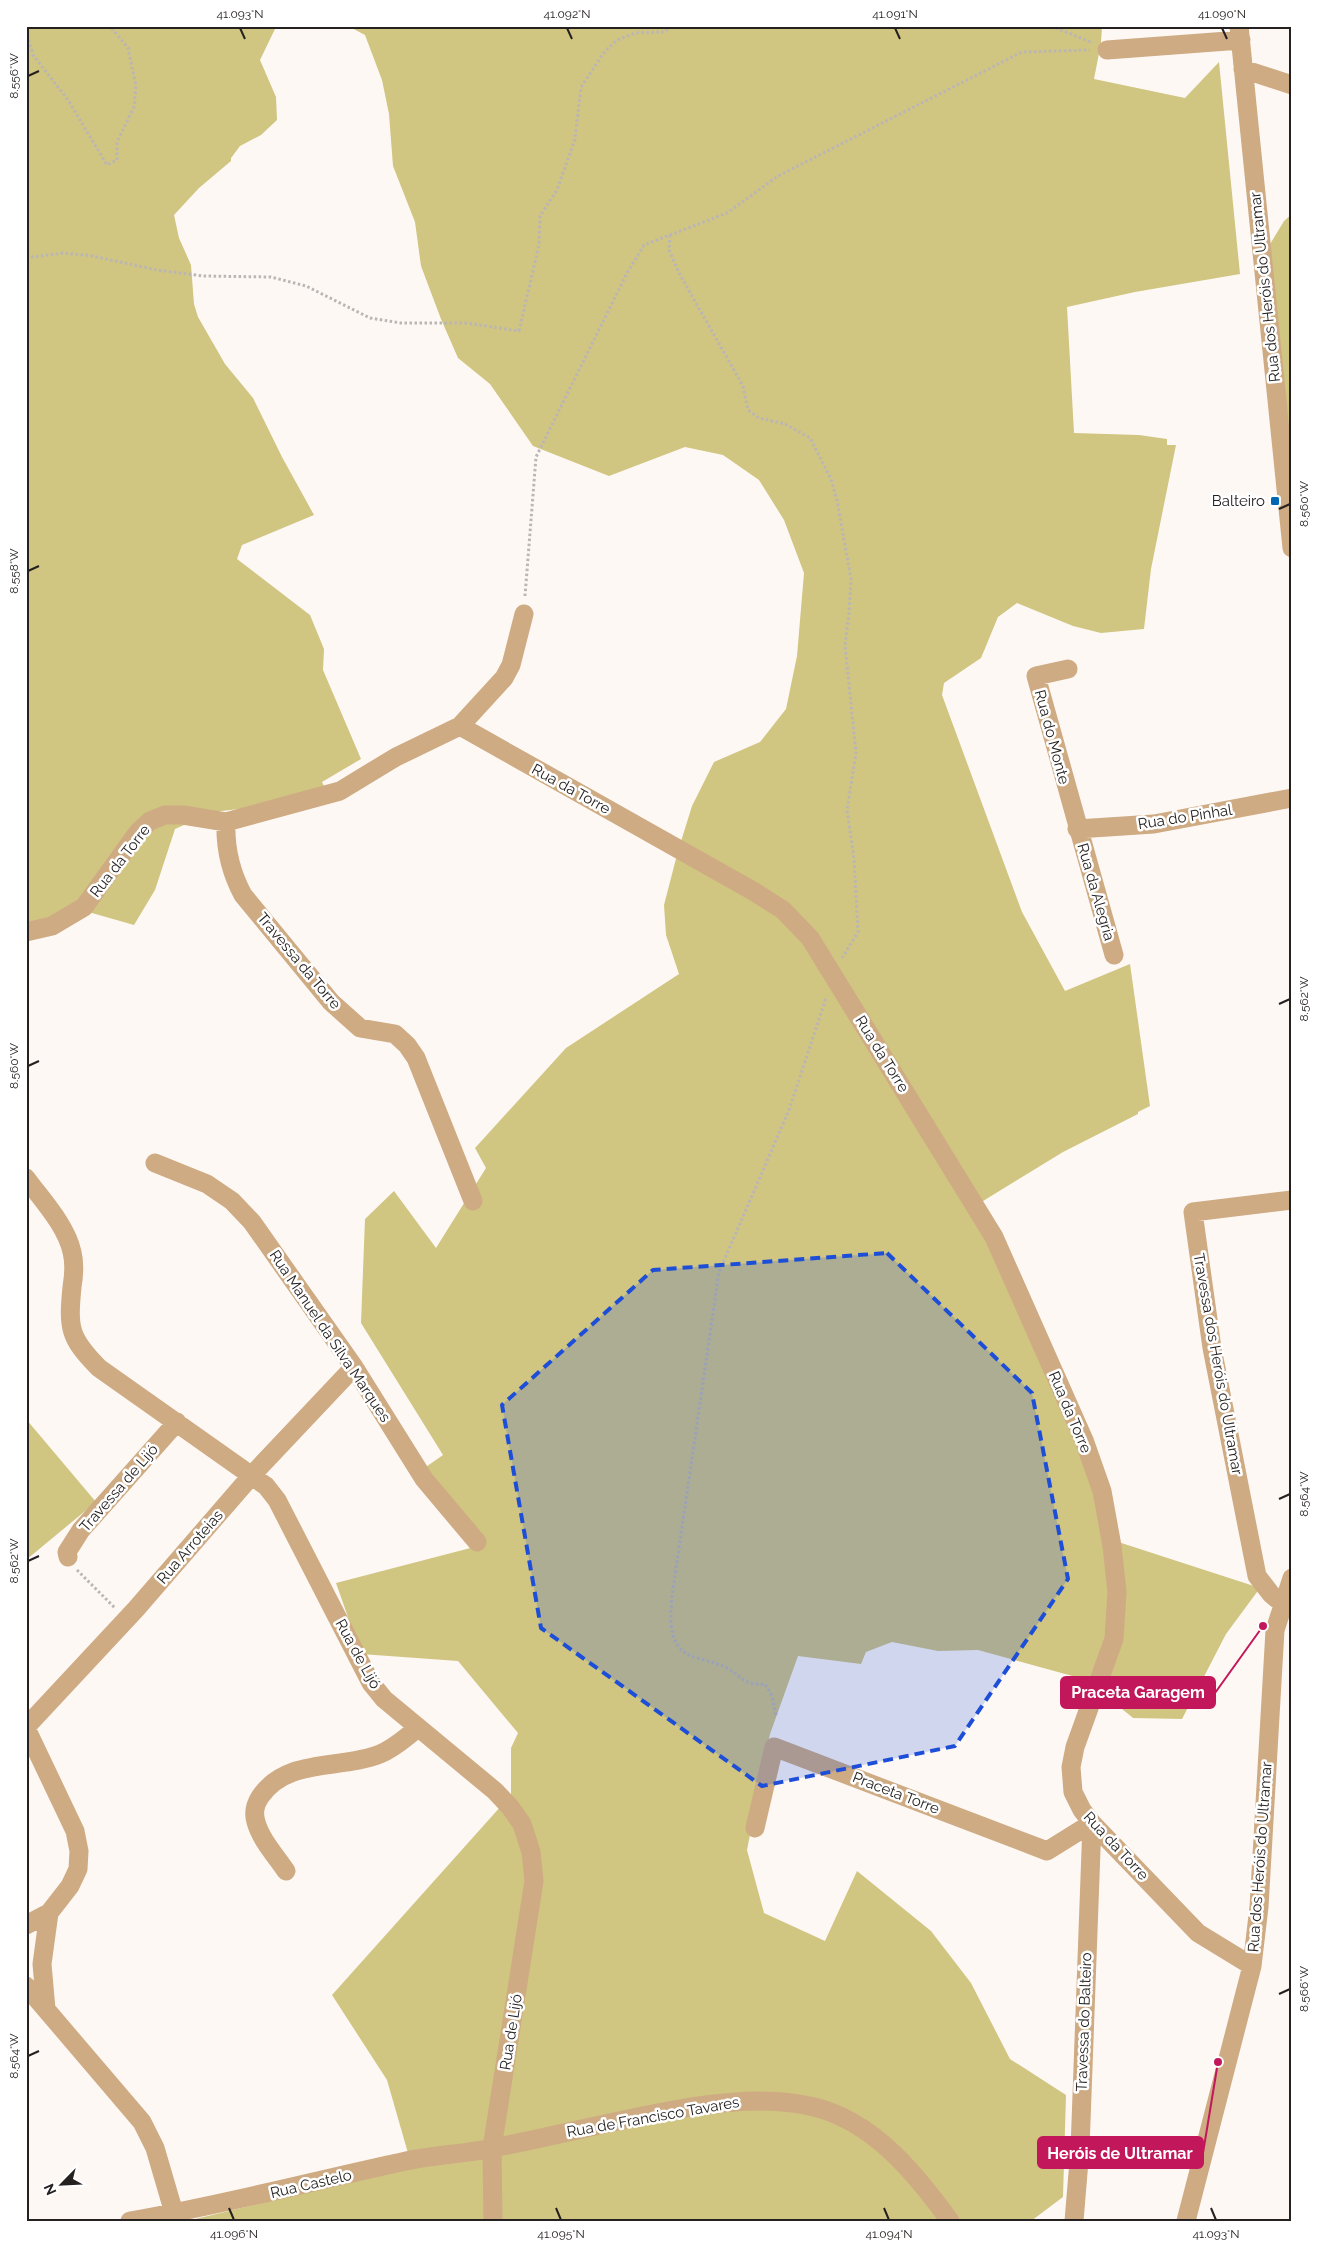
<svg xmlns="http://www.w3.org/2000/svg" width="1318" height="2247" viewBox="0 0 1318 2247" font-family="Raleway,sans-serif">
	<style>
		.forest { fill: #d0c581 }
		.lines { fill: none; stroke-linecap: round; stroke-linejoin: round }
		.path { stroke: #bbb6b4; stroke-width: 3; stroke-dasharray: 2.5 2.5; stroke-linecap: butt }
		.minor { stroke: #ceab83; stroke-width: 19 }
		.marked { fill: #1d4ed8; fill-opacity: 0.2; stroke: #1d4ed8; stroke-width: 4; stroke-dasharray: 10 6; stroke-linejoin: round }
		.ticks { fill: none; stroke: #252120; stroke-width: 2 }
		.poi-dot { fill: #0167b3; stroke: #fff; stroke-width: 2 }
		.labels { text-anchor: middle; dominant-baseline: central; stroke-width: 5; stroke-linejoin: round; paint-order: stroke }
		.street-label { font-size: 15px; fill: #252120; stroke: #fff }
		.poi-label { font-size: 15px; fill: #252120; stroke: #fff; text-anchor: end }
		.leader { fill: none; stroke: #c2185b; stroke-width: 2 }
		.callout-dot { fill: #c2185b; stroke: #fff; stroke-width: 2 }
		.callout { fill: #c2185b; stroke: #c2185b; stroke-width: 2 }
		.callout-label { font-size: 16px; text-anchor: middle; font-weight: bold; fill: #fff }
		.neatline { fill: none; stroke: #252120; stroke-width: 2 }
		.ticks-label { font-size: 12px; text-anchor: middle; fill: #252120 }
	</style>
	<rect width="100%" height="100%" fill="#fef8f5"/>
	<!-- forest -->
	<path class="forest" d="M26 26H290L275 29 260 60 276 97 277 120 261 135 240 146 231 158V161L199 188 174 215 179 238 191 265 194 304 198 317 225 364 253 398 282 457 314 515 242 545 237 559 310 615 324 649 323 670 361 759 322 782 325 788 265 806 213 812 175 829 155 890 134 925 92 913 26 925Z
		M348 26H1102L1101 43 1094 79 1185 98 1219 62 1240 274 1135 292 1067 307 1074 433 1139 435 1167 439V445H1176L1151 569 1144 629 1101 633 1073 626 1017 603 998 617 981 658 944 683 942 695 1022 912 1065 991 1130 964 1150 1106 1138 1112V1114L1063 1152 975 1206 1097 1483 1106 1538 1260 1588 1226 1634 1182 1719 1133 1718 1087 1680 978 1650 938 1651 892 1642 866 1652 861 1664 798 1656 770 1734 747 1850 764 1913 825 1941 857 1871 931 1931 971 1983 1010 2059 1066 2095 1063 2197 1031 2221H187L412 2167 387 2080 332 1995 511 1795V1748L518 1733 458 1661 361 1654 336 1583 482 1545 423 1469 443 1455 361 1323 365 1219 394 1191 436 1248 486 1168 475 1148 566 1048 679 974 666 935 664 905 678 851 692 806 714 762 760 742 786 709 797 656 804 573 784 520 759 480 723 455 685 447 609 476 533 446 490 384 458 358 441 319 421 266 415 222 393 166 389 114 382 80 365 35Z
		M1292 214V455L1269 246 1284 221Z
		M26 1419 96 1502 26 1560Z"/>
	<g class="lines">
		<!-- path -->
		<path class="path" d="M1051 26 1093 43
			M26 30 33 55 68 100 107 165 117 160V142L134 107 136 86 128 48 110 26
			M670 235 669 250 679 273 743 386 748 410 759 418 785 424 810 438 831 479 837 500 851 579 849 613 845 645 856 753 847 810 854 859 858 932 842 958
			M26 258 63 253 92 256 157 270 203 276 271 277 306 286 370 318 401 323H466L519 331 539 245 540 216 557 190 575 139 581 87 605 51 617 40 635 33 664 32 672 26
			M525 596 536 457 627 273 644 245 727 213 778 176 1022 52 1090 50
			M77 1570 115 1608
			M776 1715 772 1696 765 1684C744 1686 743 1677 727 1668 718 1663 707 1661 697 1658 667 1650 670 1620 672 1596L719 1272 789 1110 826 998"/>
		<!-- minor -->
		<path class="minor" d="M1239 26 1292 548
			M1107 50 1241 40
			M1243 69 1292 85
			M1068 669 1036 676 1114 955
			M460 726 504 678 511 665 524 614
			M226 822C225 848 230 871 243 895L331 1002 360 1028 395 1034 407 1045 416 1058 473 1201
			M1077 829 1154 824 1292 798
			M26 932 52 926 84 907 138 832 150 821 165 815H183L226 822 340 791 396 757 460 726 753 891 783 910 810 938 994 1237 1084 1440 1102 1491 1112 1546 1117 1592 1114 1639 1075 1747 1071 1767 1073 1792 1082 1810 1092 1823 1198 1933 1252 1966
			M155 1163 207 1184 232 1201 252 1222 354 1367 424 1479 477 1542
			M26 1178C42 1200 66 1225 72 1252 75 1264 74 1275 72 1287 68 1328 69 1338 99 1368L266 1486 277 1500 371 1683 384 1699 495 1791 510 1807 522 1824 531 1852 534 1881 492 2148 493 2221
			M68 1557 67 1552 81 1530 177 1422
			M1283 1604 1271 1594 1257 1576 1212 1348 1193 1212 1292 1200
			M26 1727 136 1609 252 1475 354 1367
			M26 1728 75 1831 79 1851 78 1869 70 1886 49 1913 42 1964 46 2009
			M755 1828 774 1747 1047 1851 1092 1823
			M286 1871C276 1856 261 1840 256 1822 253 1812 255 1805 260 1797 287 1757 341 1770 380 1754 395 1748 406 1737 418 1728
			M26 1925 49 1913
			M26 1986 142 2122 155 2148 174 2213
			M130 2221C223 2205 313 2181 406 2161 434 2155 464 2154 493 2148 555 2136 616 2120 679 2109 723 2102 770 2096 814 2107 873 2121 916 2174 950 2221
			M1074 2221 1080 2149 1092 1823
			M1186 2221 1252 1966 1259 1907 1275 1630 1292 1578"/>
	</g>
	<!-- marked area -->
	<path class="marked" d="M887 1253 1032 1393 1068 1579 955 1746 762 1786 541 1628 502 1405 653 1270Z"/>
	<!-- ticks -->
	<path class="ticks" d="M240 28 245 39M567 28 572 39M895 28 900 39M1222 28 1227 39M28 76 39 71M1279 509 1290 504M28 571 39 566M1279 1004 1290 999M28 1066 39 1061M1279 1499 1290 1494M28 1561 39 1556M1279 1994 1290 1989M28 2056 39 2051M229 2208 234 2220M556 2208 561 2220M884 2208 889 2220M1211 2208 1216 2220"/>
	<!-- markers -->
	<rect class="poi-dot" x="1270" y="496" width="10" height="10" rx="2.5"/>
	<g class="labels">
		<!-- street labels -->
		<g class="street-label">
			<text transform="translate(1265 287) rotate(-96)">Rua dos Heróis do Ultramar</text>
			<text transform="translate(1052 737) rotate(75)">Rua do Monte</text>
			<text transform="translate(571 789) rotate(29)">Rua da Torre</text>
			<text transform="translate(1185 817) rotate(-9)">Rua do Pinhal</text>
			<text transform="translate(120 861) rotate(-52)">Rua da Torre</text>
			<text transform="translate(1096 892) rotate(74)">Rua da Alegria</text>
			<text transform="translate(299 961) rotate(50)">Travessa da Torre</text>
			<text transform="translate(882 1054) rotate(58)">Rua da Torre</text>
			<text transform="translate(330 1336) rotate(56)">Rua Manuel da Silva Marques</text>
			<text transform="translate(1218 1364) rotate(80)">Travessa dos Heróis do Ultramar</text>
			<text transform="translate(1070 1412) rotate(67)">Rua da Torre</text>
			<text transform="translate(119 1488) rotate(-49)">Travessa de Lijó</text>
			<text transform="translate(190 1547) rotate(-49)">Rua Arroteias</text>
			<text transform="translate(358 1654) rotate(61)">Rua de Lijó</text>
			<text transform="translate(896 1793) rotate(21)">Praceta Torre</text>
			<text transform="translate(1116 1846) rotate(47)">Rua da Torre</text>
			<text transform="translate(1260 1857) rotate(-86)">Rua dos Heróis do Ultramar</text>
			<text transform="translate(1084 2022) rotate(-88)">Travessa do Balteiro</text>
			<text transform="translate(511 2032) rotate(-81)">Rua de Lijó</text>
			<text transform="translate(653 2117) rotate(-10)">Rua de Francisco Tavares</text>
			<text transform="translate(311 2184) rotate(-13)">Rua Castelo</text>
		</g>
		<!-- poi labels -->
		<g class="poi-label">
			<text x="1265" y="501">Balteiro</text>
		</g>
	</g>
	<!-- callouts -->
	<path class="leader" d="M1263 1626L1215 1693M1218 2062L1203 2153"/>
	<g class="callout-dot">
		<circle cx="1263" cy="1626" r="5"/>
		<circle cx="1218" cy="2062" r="5"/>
	</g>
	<g class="callout">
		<rect x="1061" y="1677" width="154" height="31" rx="5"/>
		<rect x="1038" y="2137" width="165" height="31" rx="5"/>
	</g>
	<g class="callout-label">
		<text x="1138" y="1698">Praceta Garagem</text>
		<text x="1120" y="2159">Heróis de Ultramar</text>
	</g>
	<!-- border -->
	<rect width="1318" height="2247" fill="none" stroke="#ffffff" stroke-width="55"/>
	<!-- north arrow -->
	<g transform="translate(62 2184) rotate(246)" stroke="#ffffff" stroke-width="4" paint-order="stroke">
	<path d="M0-4L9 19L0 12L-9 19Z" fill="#252120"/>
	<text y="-8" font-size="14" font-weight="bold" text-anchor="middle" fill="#252120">N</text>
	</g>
	<rect x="28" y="28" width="1262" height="2192" class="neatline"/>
	<g class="ticks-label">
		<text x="240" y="18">41.093°N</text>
		<text x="567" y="18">41.092°N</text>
		<text x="895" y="18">41.091°N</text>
		<text x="1222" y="18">41.090°N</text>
		<text transform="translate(14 76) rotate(-90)" y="4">8.556°W</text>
		<text transform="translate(1304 504) rotate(-90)" y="4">8.560°W</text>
		<text transform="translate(14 571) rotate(-90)" y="4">8.558°W</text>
		<text transform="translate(1304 999) rotate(-90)" y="4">8.562°W</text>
		<text transform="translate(14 1066) rotate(-90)" y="4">8.560°W</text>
		<text transform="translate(1304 1494) rotate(-90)" y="4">8.564°W</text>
		<text transform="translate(14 1561) rotate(-90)" y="4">8.562°W</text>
		<text transform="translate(1304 1989) rotate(-90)" y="4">8.566°W</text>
		<text transform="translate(14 2056) rotate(-90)" y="4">8.564°W</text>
		<text x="234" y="2238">41.096°N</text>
		<text x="561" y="2238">41.095°N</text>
		<text x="889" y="2238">41.094°N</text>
		<text x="1216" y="2238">41.093°N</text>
	</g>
</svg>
